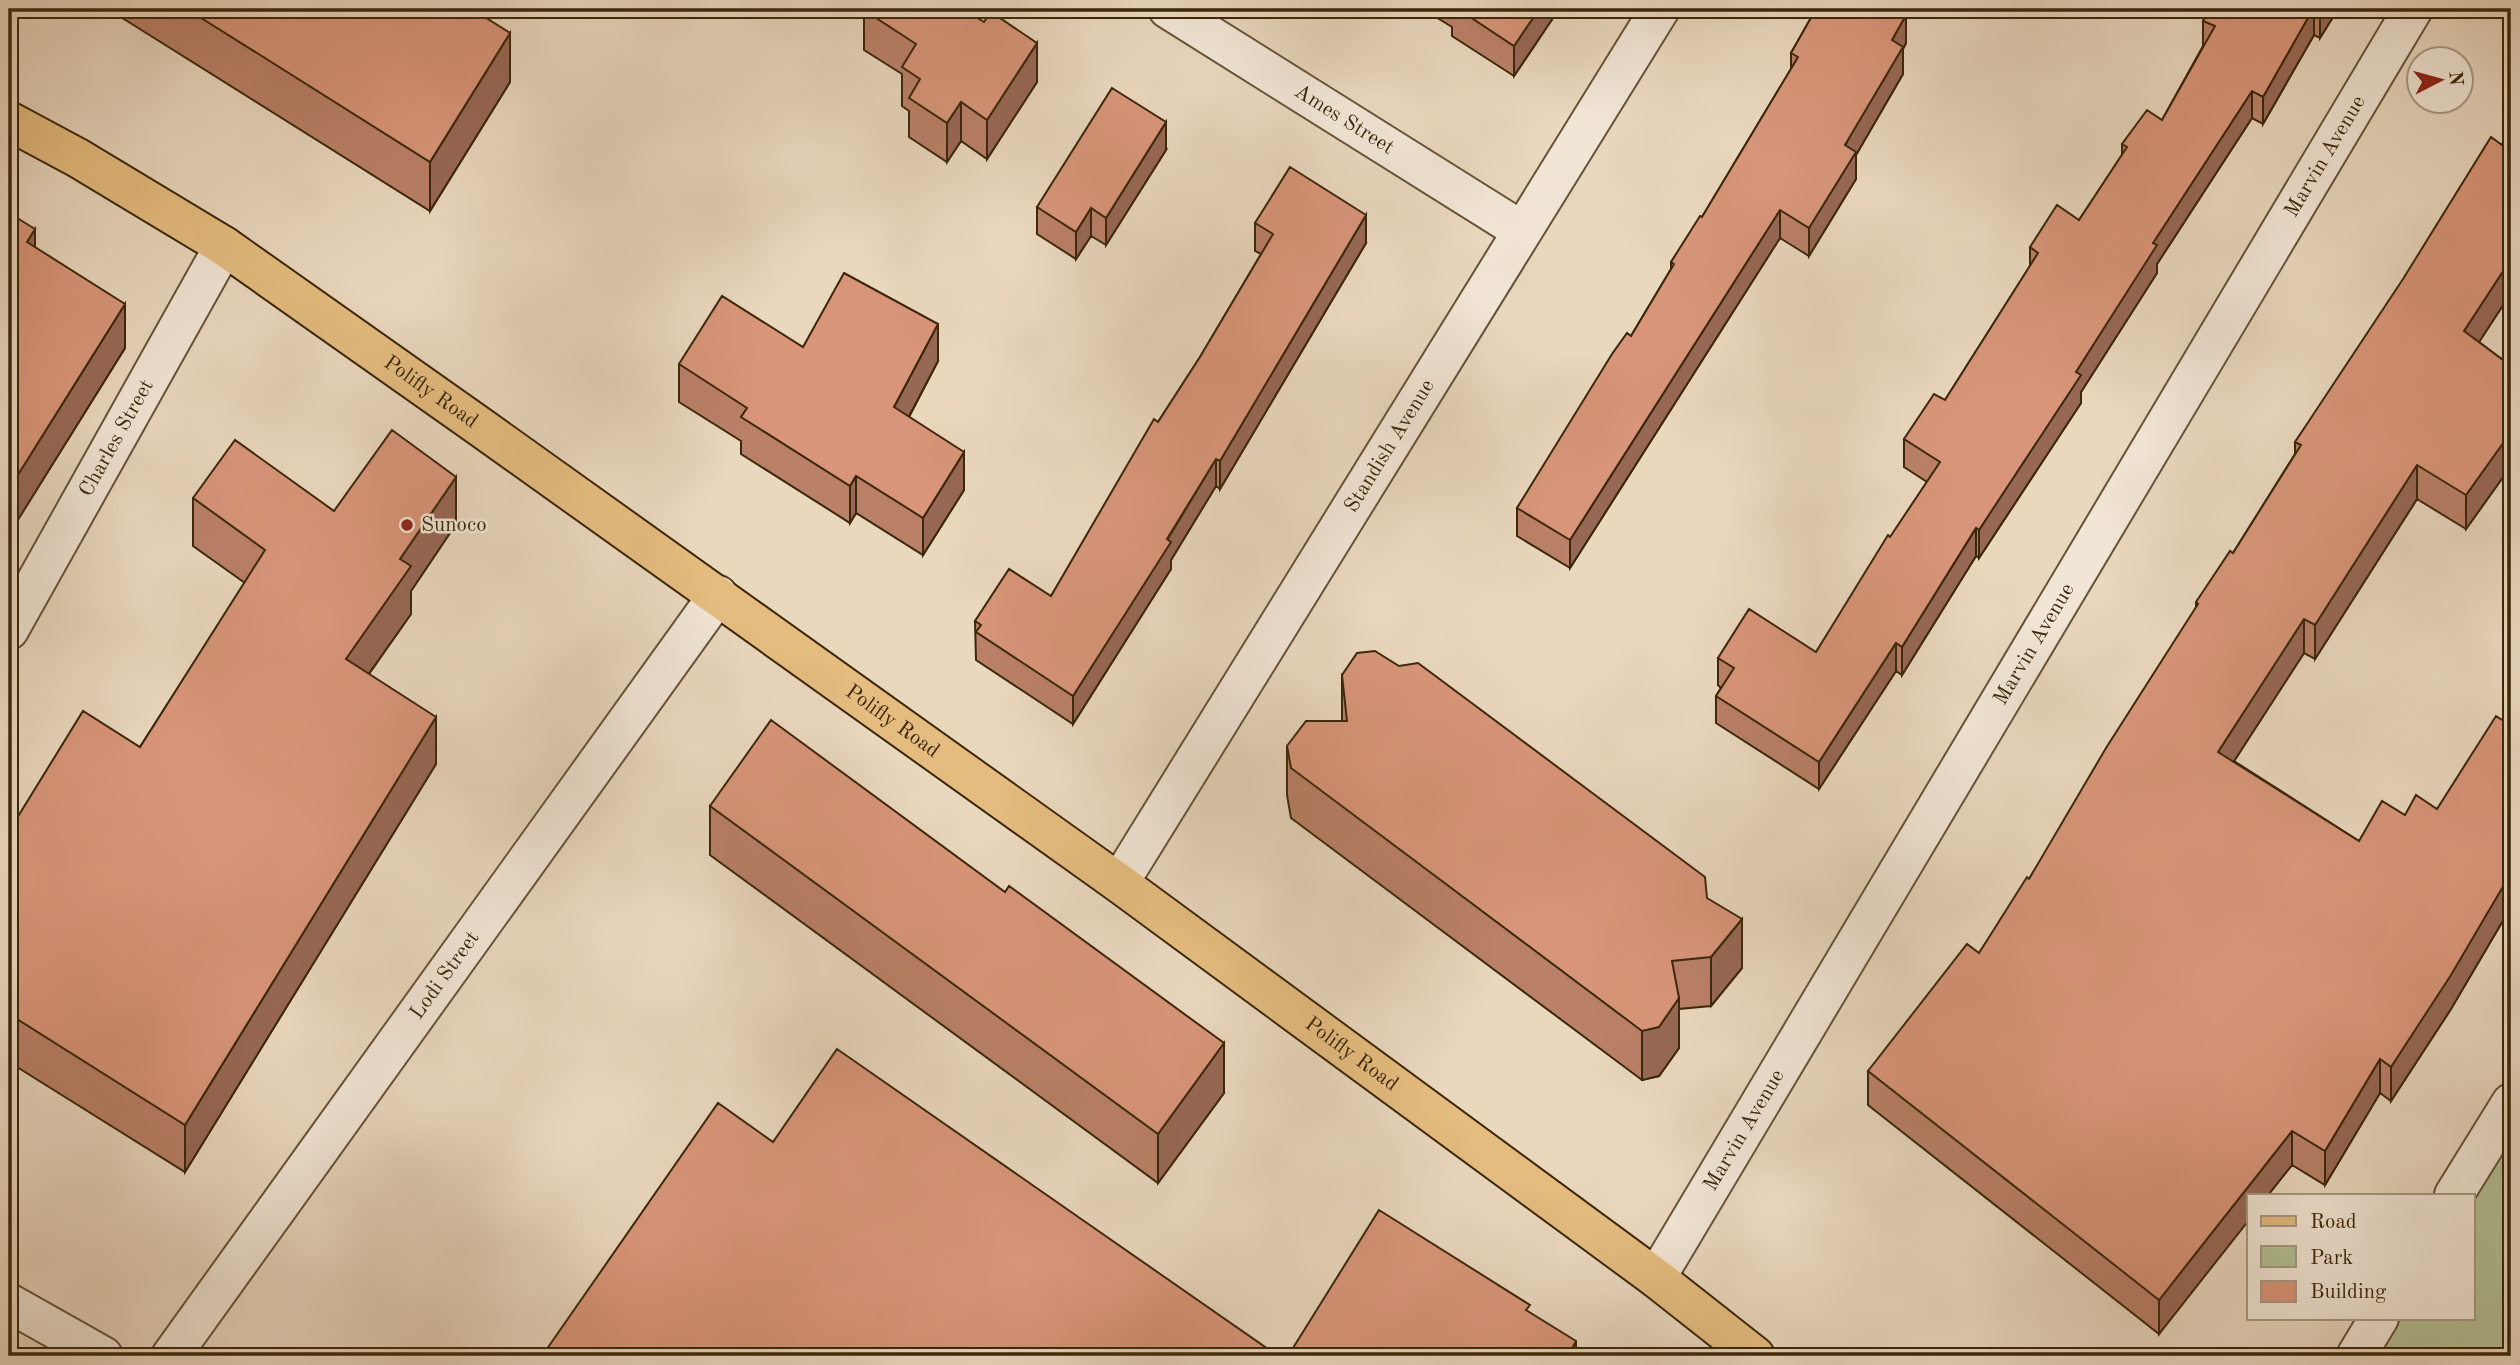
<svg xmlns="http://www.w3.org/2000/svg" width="2520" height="1365" viewBox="0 0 2520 1365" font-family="'Old Standard TT',serif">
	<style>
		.green { fill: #b2bf95; stroke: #767350; stroke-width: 2 }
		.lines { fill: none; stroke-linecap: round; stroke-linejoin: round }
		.minor-casing { stroke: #665337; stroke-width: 42 }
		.major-casing { stroke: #3b270a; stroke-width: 42 }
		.minor { stroke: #f1e5d5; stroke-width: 38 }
		.major { stroke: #e4bc7f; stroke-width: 38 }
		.wall { fill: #ba8068; stroke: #3b270a; stroke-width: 2 }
		.shaded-wall { fill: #976855; stroke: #3b270a; stroke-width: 2 }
		.building { fill: #d89579; stroke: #3b270a; stroke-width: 2 }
		.poi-dot { fill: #8f2418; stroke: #f1e5d5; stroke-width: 2.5 }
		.labels { text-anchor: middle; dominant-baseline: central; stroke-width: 5; stroke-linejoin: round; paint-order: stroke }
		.street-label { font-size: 21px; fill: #3b270a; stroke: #f1e5d5 }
		.poi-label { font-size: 21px; fill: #3b270a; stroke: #f1e5d5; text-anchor: start }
	</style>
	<rect width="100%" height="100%" fill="#e9d7be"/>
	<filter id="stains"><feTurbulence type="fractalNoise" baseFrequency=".00286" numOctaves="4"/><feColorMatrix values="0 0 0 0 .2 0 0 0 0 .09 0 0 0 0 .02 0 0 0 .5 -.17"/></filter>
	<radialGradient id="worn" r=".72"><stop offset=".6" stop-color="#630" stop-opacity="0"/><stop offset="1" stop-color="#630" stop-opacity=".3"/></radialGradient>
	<!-- green -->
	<path class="green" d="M2511 1103V1356H2356L2379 1318H2473V1195Z"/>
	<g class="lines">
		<!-- minor casing -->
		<g class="minor-casing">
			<g id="minor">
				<path id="s1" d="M1168 9 1522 231"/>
				<path id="s2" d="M9 630 224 246"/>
				<path id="s3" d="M1119 883 1660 9"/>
				<path d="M2454 1195 2511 1103"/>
				<path id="s4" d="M1656 1278 2413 9"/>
				<path d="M9 1303 103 1356"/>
				<path id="s5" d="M171 1356 718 595"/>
				<path d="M2356 1356 2379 1318"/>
			</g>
		</g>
		<!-- major casing -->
		<g class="major-casing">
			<g id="major">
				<path id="s6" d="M9 121 78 158 224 246 479 426 1119 883 1656 1278 1755 1356"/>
			</g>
		</g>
		<!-- minor -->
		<use href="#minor" class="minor"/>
		<!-- major -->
		<use href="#major" class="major"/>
	</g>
	<!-- wall -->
	<path class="wall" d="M108 9H472L510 82 430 211Z
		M1423 9H1559L1514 76 1452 36V27Z
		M1816 9H1909L1906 15V43L1903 49V74L1856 155V179L1809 256 1780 238 1570 568 1517 536V508L1631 336 1671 269V262L1702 217 1791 69V53Z
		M2210 9H2338L2320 38 2314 35 2263 124 2252 118 2157 264V273L2081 392V403L1979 558 1976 556 1902 675 1896 671 1819 789 1716 723V696L1721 688 1718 685V658L1816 652 1927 482 1904 467V439L1945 400 2030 266V247L2079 220 2122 155V144L2162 120 2203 46V21Z
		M864 10 1037 82 987 159 961 141 947 162 909 137V111L902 106V74L864 50Z
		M2511 131V293L2479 342 2511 366V466L2466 529 2417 499 2315 659 2304 653 2234 761 2359 841 2405 815 2437 809 2504 721 2511 709V907L2451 1009 2391 1101 2380 1093 2325 1185 2292 1165 2268 1195H2249L2159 1334 1868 1105V1071L1979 953 2029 879 2196 608V602L2233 553 2295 454V442Z
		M1166 150 1106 245 1091 236 1076 259 1037 234V207Z
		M9 213 35 247 125 348 9 534Z
		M1255 223 1366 243 1220 489 1216 486 1171 560V569L1073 724 976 660 975 621 1051 596 1158 422 1200 357 1261 254 1255 251Z
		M803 347 938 361 909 417 964 490 923 555 856 513 850 523 741 454V441L679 402V364Z
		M193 498 456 524 411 591V614L369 674 436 764 185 1172 9 1062V831L140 747 245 583 193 546Z
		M1342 675 1707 898 1742 968 1711 1006 1679 1009V1048L1659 1076 1642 1080 1291 818 1287 795V746L1342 721Z
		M710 806 1224 1093 1158 1183 710 855Z"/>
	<!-- shaded-wall -->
	<path class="shaded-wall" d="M1539 9H1559L1514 76V46Z
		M1894 9H1909L1894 36Z
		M2313 9H2314V35L2263 124V97Z
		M2321 9H2338L2320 38V11Z
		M1906 15V43L1903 49V74L1856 155V179L1809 256V228L1892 40Z
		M510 33V82L430 211V162Z
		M1037 43V82L987 159V120Z
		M2252 91V118L2157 264V273L2081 392V403L1979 558V530L2076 372 2153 243Z
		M961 102V141L947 162V123Z
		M1166 122V150L1106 245V218Z
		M1091 208V236L1076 259V232Z
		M1780 210V238L1570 568V540Z
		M1366 215V243L1220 489V461Z
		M35 229V274L27 242Z
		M2511 259V293L2464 365V331Z
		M125 304V348L9 534V489Z
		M938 324V361L894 445V407Z
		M2511 432V466L2466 529V495Z
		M964 452V490L923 555V518Z
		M1216 459V486L1171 560V569L1073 724V696Z
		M2417 465V499L2315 659V625Z
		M856 476V513L850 523V486Z
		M456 477V524L411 591V614L346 706V659L400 559Z
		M1976 528V556L1902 675V647Z
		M2304 619V653L2218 786V752Z
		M1896 643V671L1819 789V762Z
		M436 717V764L185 1172V1125Z
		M2511 873V907L2451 1009 2391 1101V1067Z
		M1742 919V968L1711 1006V957Z
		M1679 998V1048L1659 1076 1642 1080V1031Z
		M1224 1043V1093L1158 1183V1134Z
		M2380 1059V1093L2325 1185V1151Z
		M2292 1131V1165L2268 1195H2249V1220L2159 1334V1300Z
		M1576 1341V1356H1569V1354Z"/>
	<!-- building -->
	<path class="building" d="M187 9H472L510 33 430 162Z
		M865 9H963L984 22 991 12 1037 43 987 120 961 102 947 123 909 98 920 79 902 67 916 44 864 10Z
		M1458 9H1539L1514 46Z
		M1816 9H1895L1906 15 1892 40 1903 47 1845 145 1856 152 1809 228 1780 210 1570 540 1517 508 1612 354 1627 333 1631 336 1674 264 1671 262 1700 216 1702 217 1798 57 1791 53Z
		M2210 9H2313L2263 97 2252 91 2153 243 2157 245 2076 372 2081 375 1979 530 1976 528 1902 647 1896 643 1819 762 1716 696 1734 668 1718 658 1749 609 1816 652 1888 535 1890 537 1940 462 1904 439 1934 394 1945 400 2038 253 2030 247 2057 205 2079 220 2127 147 2122 144 2147 110 2162 120 2215 26 2203 21Z
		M1112 88 1166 122 1106 218 1091 208 1076 232 1037 207Z
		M2511 131V259L2464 331 2511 366V432L2466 495 2417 465 2315 625 2304 619 2218 752 2359 841 2382 801 2405 815 2416 795 2437 809 2496 716 2504 721 2511 709V873L2451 975 2391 1067 2380 1059 2325 1151 2292 1131 2159 1300 1868 1071 1967 944 1979 953 2027 877 2029 879 2106 748 2198 604 2196 602 2230 551 2233 553 2301 445 2295 442 2403 279 2491 137 2502 145Z
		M1290 167 1366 215 1220 461 1216 459 1167 539 1171 542 1073 696 976 632 981 625 975 621 1009 569 1051 596 1154 419 1158 422 1200 357 1273 234 1255 223Z
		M9 213 35 229 27 242 125 304 9 489V351L17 337 9 332Z
		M844 273 938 324 894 407 964 452 923 518 856 476 850 486 741 417 747 408 679 364 722 296 803 347Z
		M392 430 456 477 400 559 411 566 346 659 436 717 185 1125 9 1014V831L83 711 140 747 265 550 193 498 235 440 334 511Z
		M1375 651 1399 666 1418 663 1705 877 1707 898 1742 919 1711 957 1672 961 1679 998 1659 1027 1642 1031 1291 768 1287 746 1306 721H1347L1342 675 1357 653Z
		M771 720 1005 892 1009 886 1224 1043 1158 1134 710 806Z
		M837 1049 1278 1356H542L718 1103 773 1142Z
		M1379 1210 1530 1305 1526 1310 1576 1341 1569 1354 1571 1356H1288Z"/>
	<!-- markers -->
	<circle class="poi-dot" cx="407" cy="525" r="7"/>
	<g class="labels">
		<!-- street labels -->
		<g class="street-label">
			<text stroke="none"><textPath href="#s1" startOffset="208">Ames Street</textPath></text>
			<text stroke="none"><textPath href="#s4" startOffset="1306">Marvin Avenue</textPath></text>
			<text stroke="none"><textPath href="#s6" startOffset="502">Polifly Road</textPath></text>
			<text stroke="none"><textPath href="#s2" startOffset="220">Charles Street</textPath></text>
			<text stroke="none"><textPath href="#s3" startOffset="514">Standish Avenue</textPath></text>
			<text stroke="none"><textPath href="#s4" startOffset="738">Marvin Avenue</textPath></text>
			<text stroke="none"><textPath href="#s6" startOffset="1069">Polifly Road</textPath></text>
			<text stroke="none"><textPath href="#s5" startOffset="469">Lodi Street</textPath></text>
			<text stroke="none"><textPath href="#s6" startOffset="1636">Polifly Road</textPath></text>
			<text stroke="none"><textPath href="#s4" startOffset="172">Marvin Avenue</textPath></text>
		</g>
		<!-- poi labels -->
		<g class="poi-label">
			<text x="421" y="525">Sunoco</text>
		</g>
	</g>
	<!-- margin -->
	<rect width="2520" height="1365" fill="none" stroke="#e9d7be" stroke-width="35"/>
	<rect x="10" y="10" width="2499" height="1344" fill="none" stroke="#3b270a" stroke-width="3.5"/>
	<rect x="18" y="18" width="2485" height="1330" fill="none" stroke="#3b270a" stroke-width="2"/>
	<!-- legend -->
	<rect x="2247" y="1194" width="228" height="126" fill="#f1e5d5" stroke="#a89984" stroke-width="2"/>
	<rect x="2261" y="1216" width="35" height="10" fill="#e4bc7f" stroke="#a89984" stroke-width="2"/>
	<text x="2310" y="1228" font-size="21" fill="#3b270a">Road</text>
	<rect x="2261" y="1246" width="35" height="21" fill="#b2bf95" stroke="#a89984" stroke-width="2"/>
	<text x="2310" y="1264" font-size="21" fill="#3b270a">Park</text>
	<rect x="2261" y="1281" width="35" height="21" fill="#d89579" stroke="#a89984" stroke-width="2"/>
	<text x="2310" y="1298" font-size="21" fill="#3b270a">Building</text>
	<!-- north arrow -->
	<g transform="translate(2440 80) rotate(84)"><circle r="33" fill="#f1e5d5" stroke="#a89984" stroke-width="2"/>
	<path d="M0-5L12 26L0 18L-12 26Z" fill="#8f2418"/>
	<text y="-10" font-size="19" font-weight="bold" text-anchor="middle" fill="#3b270a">N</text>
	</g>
	<rect width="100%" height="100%" filter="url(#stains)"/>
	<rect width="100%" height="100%" fill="url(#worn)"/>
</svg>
